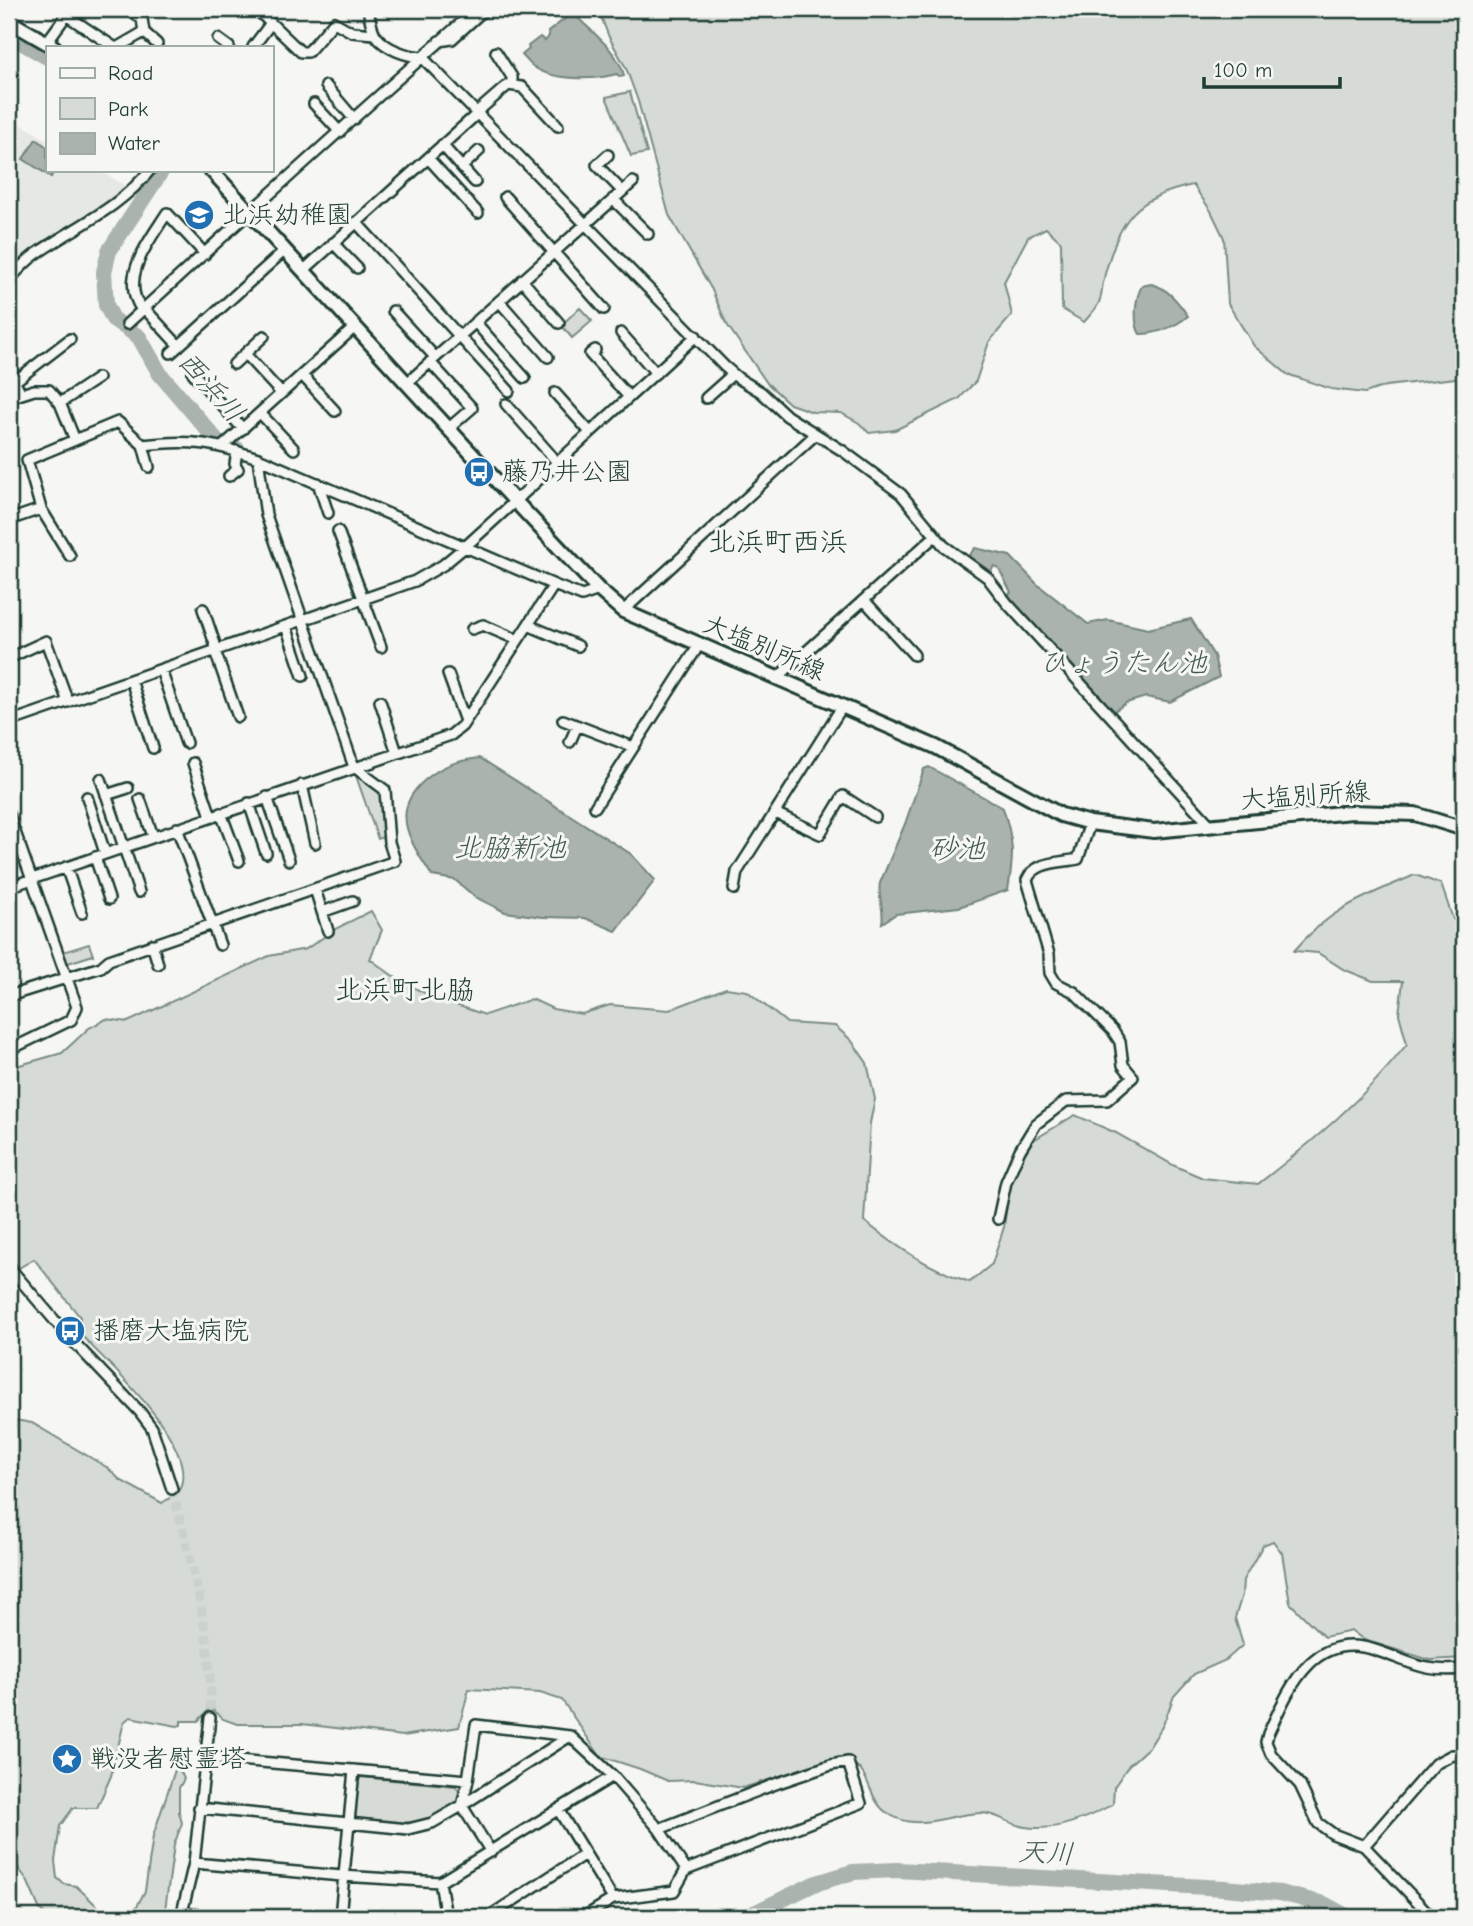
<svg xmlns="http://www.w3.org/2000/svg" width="1473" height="1926" viewBox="0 0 1473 1926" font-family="'Comic Neue','Klee One',sans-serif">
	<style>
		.built { fill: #e6e8e4 }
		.green { fill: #d6dbd6; stroke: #7a8c85; stroke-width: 2 }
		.water { fill: #aab3ae; stroke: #72847d; stroke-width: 2 }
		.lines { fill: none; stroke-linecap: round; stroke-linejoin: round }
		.river { stroke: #aab3ae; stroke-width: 16 }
		.minor-tunnel { stroke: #cbd1cc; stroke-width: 9; stroke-dasharray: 9 4.5; stroke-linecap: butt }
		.minor-casing { stroke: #1f3d34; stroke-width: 14 }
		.major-casing { stroke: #1f3d34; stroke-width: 18 }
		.minor { stroke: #f6f6f2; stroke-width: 9 }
		.major { stroke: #f6f6f2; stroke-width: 12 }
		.labels { text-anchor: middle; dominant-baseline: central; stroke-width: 6; stroke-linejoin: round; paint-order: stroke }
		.poi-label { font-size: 26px; fill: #1f3d34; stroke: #f6f6f2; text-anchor: start }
		.street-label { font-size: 26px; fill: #1f3d34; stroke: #f6f6f2 }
		.water-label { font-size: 28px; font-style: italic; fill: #425a52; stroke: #f6f6f2 }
		.neighbourhood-label { font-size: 28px; fill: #1f3d34; stroke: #f6f6f2 }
	</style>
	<rect width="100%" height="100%" fill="#f6f6f2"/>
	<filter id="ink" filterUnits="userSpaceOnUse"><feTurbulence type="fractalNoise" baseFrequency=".0143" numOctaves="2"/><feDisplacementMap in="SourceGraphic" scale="14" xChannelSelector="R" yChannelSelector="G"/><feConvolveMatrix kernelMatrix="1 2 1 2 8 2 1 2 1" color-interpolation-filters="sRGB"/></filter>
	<g filter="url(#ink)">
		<!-- built -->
		<path class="built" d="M9 117 47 140V170H98L129 188 81 222 32 250 9 274Z"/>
		<!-- green -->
		<path class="green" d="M598 9H1464V377L1386 386 1365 393 1331 389 1287 374 1254 346 1228 304 1224 238 1211 211 1193 185C1135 197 1120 219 1105 274 1098 302 1106 298 1084 322L1062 309 1061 242 1046 228 1028 237 1004 282 1012 315 989 342 976 381 959 399 895 430 869 433 859 423 841 413 813 412 790 404 767 383 726 323 712 290 669 215 638 101 626 68 609 37Z
			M630 92 647 153 631 156 606 97Z
			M580 308 592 321 572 338 561 325Z
			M355 773 381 790 385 836 378 839Z
			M1415 875 1441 884 1453 919 1464 931V1658L1430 1660 1364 1640 1352 1631 1324 1637 1290 1603 1282 1553 1273 1541 1263 1545 1243 1580 1242 1595 1235 1618 1243 1645 1226 1660 1194 1674 1174 1696 1163 1725 1150 1746 1129 1765 1114 1787 1113 1804C1088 1818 1055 1832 1025 1827 1010 1825 995 1812 980 1813 947 1814 916 1834 886 1812 870 1801 870 1775 854 1764 849 1761 843 1759 839 1757L743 1788 695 1780 668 1781 640 1769 600 1756 562 1700 540 1693 469 1689 459 1727 403 1736 302 1724H237L223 1719 211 1708 198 1721H181V1725L177 1726 130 1717 124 1722 111 1776 97 1808H73L60 1826 55 1861 57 1878 64 1884 76 1886C100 1907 97 1914 132 1916L145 1891 153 1836 176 1767 180 1770 184 1779 179 1788V1812L182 1823 174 1845 164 1917H47L39 1908 27 1880 9 1855V1419L32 1423 108 1468 120 1480 162 1503C169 1498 179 1494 181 1485 195 1440 107 1363 78 1332L80 1317 34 1259 19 1268 9 1253V1068L62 1053 89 1028 106 1019 128 1022 269 956 306 949 337 928 371 911 382 930 370 959 400 981 433 997 485 1015 532 999 553 1009 582 1014 610 1005 669 1010 726 988 747 991 787 1023 835 1026 851 1040 867 1063 875 1099 870 1123 864 1221C897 1247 929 1269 970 1282L992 1264 1004 1227 1011 1175 1032 1141 1075 1115 1116 1133 1175 1166 1203 1178 1258 1184C1311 1143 1365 1098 1407 1044L1399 1014 1403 981H1373L1343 969 1318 953 1294 951C1332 907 1364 897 1415 875Z
			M89 944 93 955 65 964 60 953Z
			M361 1777 455 1786 460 1792C453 1833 386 1822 357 1819 351 1810 354 1785 361 1777Z"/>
		<!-- water -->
		<path class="water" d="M571 14 576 16C592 32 620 53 624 76L620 77 617 74C595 80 553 81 534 67 529 64 526 59 522 55L529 49 528 46 540 37 545 41 549 36 548 32Z
			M36 139 47 147V170H55L51 177 23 159Z
			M1151 284C1167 287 1179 303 1188 316 1175 327 1157 334 1140 334 1133 323 1135 297 1142 286Z
			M975 548 1010 556 1037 584 1088 624 1108 620 1148 629 1191 619 1214 656 1219 677 1170 702 1146 697 1126 703 1113 712 1007 596 1011 592 999 569 994 566 989 574 967 558Z
			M480 758 631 854 655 880 616 931 585 918 543 917 505 912 475 897 455 880 432 876C411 842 388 812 425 780 444 764 457 761 480 758Z
			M929 767 1003 808C1014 842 1014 855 1008 890L959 907 896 914 882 923C885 909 877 897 880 883L905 824 924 769Z"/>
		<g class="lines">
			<!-- river -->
			<path class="river" d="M9 35 47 57
				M162 170 109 251 104 272 106 305 113 319 139 337 160 374 218 442 237 449
				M746 1917 814 1884 853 1872 897 1870 1224 1888 1280 1893 1324 1904 1348 1917"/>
			<!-- minor-tunnel -->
			<path class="minor-tunnel" d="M172 1489C191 1563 215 1641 210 1718"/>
			<!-- minor casing -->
			<g class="minor-casing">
				<path id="minor" d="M128 9 142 19 144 32 157 44
					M256 9 301 52H308L334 22 352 32 374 34
					M368 9C370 17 371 29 376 36 386 49 406 56 422 57L724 366 738 378 761 392 787 416 843 451 901 494 944 546 987 577 1007 603 1211 826
					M66 15 114 47
					M218 39 229 47
					M439 41 452 39 485 9
					M46 43 71 9
					M118 47 144 32
					M253 47 271 23
					M496 52 512 77V84
					M326 86 354 119
					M314 104 340 132
					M477 112 508 85 522 87 558 126
					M442 145 475 182
					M608 155 597 165 622 191
					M428 158 478 213
					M462 167 479 151
					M505 197 604 309
					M613 199 648 234
					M356 222 509 391
					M333 243 357 268
					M303 271 478 113
					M9 280C17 271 26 261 36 254 76 226 119 209 150 170
					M522 280 559 323
					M499 301 548 357
					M144 308 179 346
					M142 310C118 278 150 240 167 213L205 254
					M393 311 435 357
					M475 322 525 378
					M127 324C243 218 359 112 477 9
					M621 333 656 373
					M595 350 590 354 629 397
					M171 353 285 250
					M245 354 281 393
					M430 362 472 408 449 428
					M234 364 264 336
					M9 373 21 393
					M193 373 243 429
					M302 375 335 411
					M14 382 70 339
					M407 383 633 182
					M555 393 590 432
					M9 398 34 390H49L60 403 75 440
					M706 398 733 374
					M60 403 98 378
					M506 404 557 462
					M260 413 294 449
					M143 445 149 467
					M223 446 355 327
					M229 476 238 469 235 464 237 451
					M318 483 328 513
					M41 509 70 556
					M9 520 41 509 27 460 118 422 143 445C190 439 213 443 258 458L554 585 582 596 599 590
					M338 531 381 647
					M864 600 914 655
					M203 609 217 650
					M623 611 816 434
					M528 625 578 646
					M286 626 303 676
					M472 629 483 625 518 640
					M215 651 238 717
					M9 658 46 641 68 702
					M161 670 186 743
					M448 674 465 721
					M777 678 935 536
					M131 680 153 748
					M380 701 397 753
					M9 707 14 721
					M563 720 633 747
					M9 722 415 581 443 565 466 546 696 336
					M570 742 577 726
					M193 763 211 816
					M101 779 139 892
					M302 785 315 843
					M106 795 128 788
					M87 797 105 853
					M267 797 289 860
					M140 799 153 836
					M249 803 266 853
					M595 807 699 645
					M221 813 239 861
					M775 813 820 834 843 796 875 817
					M9 815 77 1007 71 1020 9 1050
					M177 828 220 945
					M95 857 109 899
					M66 867 82 913
					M9 887 451 735 462 726 554 585
					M315 889 328 931
					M734 889 737 872 842 707
					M322 912 353 901
					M152 944 158 964
					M9 996 101 967 109 960 395 861 389 842 385 790 354 767 266 515 258 458
					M998 1219 1006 1182 1020 1150 1036 1124 1066 1101 1107 1100 1133 1077 1123 1065 1120 1042 1113 1031 1074 992 1056 983 1050 973 1049 954 1027 880C1035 861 1060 863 1078 859L1090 823
					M9 1267 68 1336 140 1412 152 1428 172 1489
					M204 1757 468 1780 476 1725 570 1736 613 1776 659 1829 686 1870
					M468 1780 462 1806 491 1852
					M199 1808 408 1829 432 1823 458 1808 570 1736
					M559 1811 613 1899
					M1364 1846 1435 1764 1452 1755 1464 1756
					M194 1863 342 1876 440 1882 613 1776
					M440 1882 446 1917
					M183 1913 225 1917
					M181 1917 194 1863 210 1718
					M340 1917 354 1770
					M488 1917 585 1854
					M584 1917 613 1899 674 1891 686 1870 861 1803 848 1762 831 1765 778 1783 659 1829
					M1432 1917 1364 1846 1333 1834 1318 1823 1300 1785 1271 1754 1266 1742 1268 1734C1289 1689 1312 1630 1375 1650 1412 1662 1422 1673 1464 1669"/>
			</g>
			<!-- major casing -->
			<g class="major-casing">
				<path id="major" d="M9 21 54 47
					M211 170 515 501 599 590 623 611 936 747 1061 815 1090 823 1154 831 1352 812 1415 814 1464 829"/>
			</g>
			<!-- minor -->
			<use href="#minor" class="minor"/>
			<!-- major -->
			<use href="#major" class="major"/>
		</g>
	</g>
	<!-- icons -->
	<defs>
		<g id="school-disc" transform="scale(1.575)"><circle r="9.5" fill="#1f6fb2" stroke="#f6f6f2"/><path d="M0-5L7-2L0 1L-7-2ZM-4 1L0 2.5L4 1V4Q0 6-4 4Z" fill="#fff"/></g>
		<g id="bus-disc" transform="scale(1.575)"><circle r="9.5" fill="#1f6fb2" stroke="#f6f6f2"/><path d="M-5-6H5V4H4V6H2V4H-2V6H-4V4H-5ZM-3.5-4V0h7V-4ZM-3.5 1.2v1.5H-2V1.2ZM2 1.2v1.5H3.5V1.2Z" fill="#fff"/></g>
		<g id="sight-disc" transform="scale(1.575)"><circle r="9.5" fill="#1f6fb2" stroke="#f6f6f2"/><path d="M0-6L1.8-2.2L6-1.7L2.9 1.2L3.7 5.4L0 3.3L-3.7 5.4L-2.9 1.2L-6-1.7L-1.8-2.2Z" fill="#fff"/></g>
	</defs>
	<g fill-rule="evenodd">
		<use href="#school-disc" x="199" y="215"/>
		<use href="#bus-disc" x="479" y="472"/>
		<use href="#bus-disc" x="70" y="1331"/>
		<use href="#sight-disc" x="67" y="1759"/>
	</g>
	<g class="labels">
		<!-- poi labels -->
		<g class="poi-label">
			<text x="222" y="215">北浜幼稚園</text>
			<text x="502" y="472">藤乃井公園</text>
			<text x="93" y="1331">播磨大塩病院</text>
			<text x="90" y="1759">戦没者慰霊塔</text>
		</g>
		<!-- street labels -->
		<g class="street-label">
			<text transform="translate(764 648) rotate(23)">大塩別所線</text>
			<text transform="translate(1305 796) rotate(-4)">大塩別所線</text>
		</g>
		<!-- water labels -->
		<g class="water-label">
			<text transform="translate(211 387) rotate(48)">西浜川</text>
			<text x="1123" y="663">ひょうたん池</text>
			<text x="510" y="848">北脇新池</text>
			<text x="957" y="849">砂池</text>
			<text transform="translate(1046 1853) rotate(3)">天川</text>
		</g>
		<!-- neighbourhood labels -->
		<g class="neighbourhood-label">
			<text x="778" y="542">北浜町西浜</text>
			<text x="405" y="990">北浜町北脇</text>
		</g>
	</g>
	<!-- margin -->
	<rect width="1473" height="1926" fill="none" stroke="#f6f6f2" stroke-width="35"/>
	<rect x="18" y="18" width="1438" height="1891" fill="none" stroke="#1f3d34" stroke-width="2.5" filter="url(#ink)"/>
	<!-- legend -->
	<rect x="46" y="46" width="228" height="126" fill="#f6f6f2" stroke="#a0aca6" stroke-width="2"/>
	<rect x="60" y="68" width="35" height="10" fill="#f6f6f2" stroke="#a0aca6" stroke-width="2"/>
	<text x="108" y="80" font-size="21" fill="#1f3d34">Road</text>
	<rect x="60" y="98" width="35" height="21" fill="#d6dbd6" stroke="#a0aca6" stroke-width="2"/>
	<text x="108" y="116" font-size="21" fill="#1f3d34">Park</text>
	<rect x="60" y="133" width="35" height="21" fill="#aab3ae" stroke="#a0aca6" stroke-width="2"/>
	<text x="108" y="150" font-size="21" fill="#1f3d34">Water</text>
	<!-- scale -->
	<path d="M1204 77v10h136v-10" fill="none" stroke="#1f3d34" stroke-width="3.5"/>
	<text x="1214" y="77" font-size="21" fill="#1f3d34" stroke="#f6f6f2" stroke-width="5" paint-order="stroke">100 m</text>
</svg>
